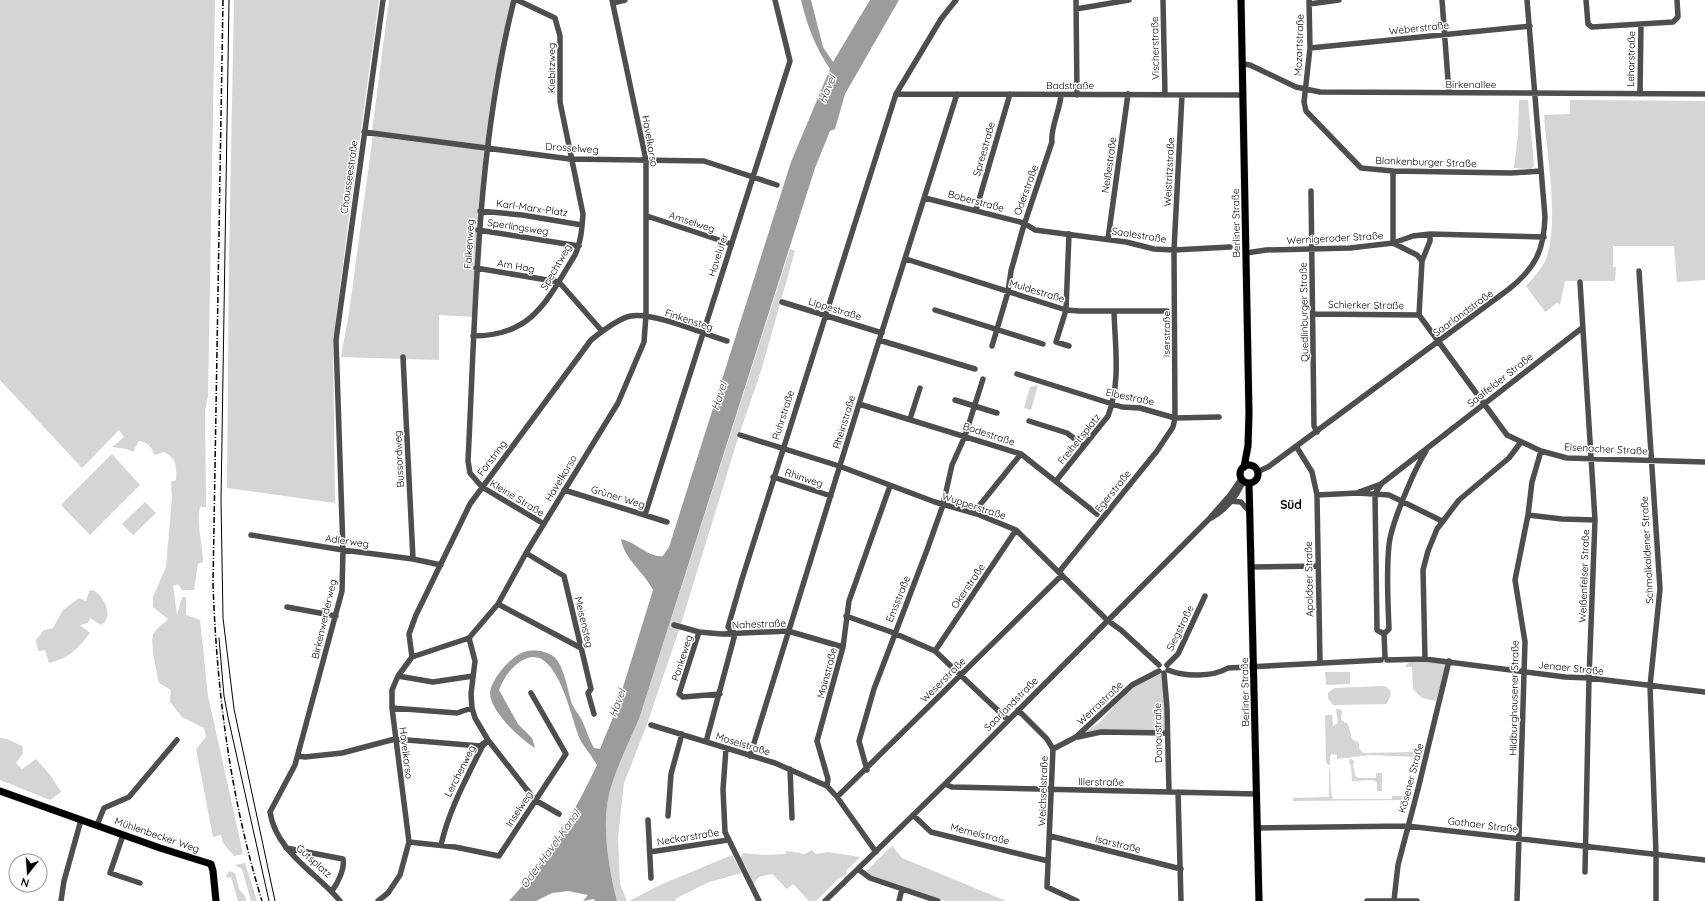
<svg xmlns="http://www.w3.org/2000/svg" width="1705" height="901" viewBox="0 0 1705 901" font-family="Quicksand,sans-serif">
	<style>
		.green { fill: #d5d5d5 }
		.water { fill: #9c9c9c }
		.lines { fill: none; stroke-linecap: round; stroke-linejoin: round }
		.major-casing { stroke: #dbdbdb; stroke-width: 8 }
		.minor { stroke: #4e4e4e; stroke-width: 5.5 }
		.major { stroke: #000; stroke-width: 7 }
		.tram { stroke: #000; stroke-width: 1 }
		.rail { stroke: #000; stroke-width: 1.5; stroke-dasharray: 6 2 1 2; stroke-linecap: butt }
		.labels { text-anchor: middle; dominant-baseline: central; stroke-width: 3; stroke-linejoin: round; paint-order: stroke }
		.street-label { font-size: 10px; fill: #000; stroke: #fff }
		.water-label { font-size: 11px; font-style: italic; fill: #3d3d3d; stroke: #fff }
		.quarter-label { font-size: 12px; font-weight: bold; fill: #000; stroke: #fff }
	</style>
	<rect width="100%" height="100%" fill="#fff"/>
	<!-- green -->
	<path class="green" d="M0 0H215L208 396 205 410 206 507H200C196 524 203 544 203 562L198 564 194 590H182L178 584 173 586 177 615 182 597H186V615L200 620 208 696 243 854 234 856 223 843 221 835 213 837 196 749 206 737 204 728 182 717 170 702 171 690 159 683C157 672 150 646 153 635 155 629 164 624 168 619L153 607V597L166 567 172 498 171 482 176 480C177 468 176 457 164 452L155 455C151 447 148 442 139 441L133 452 127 449 112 447 124 437 119 430 82 468 0 380Z
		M234 0H379L350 209 333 341 335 503 227 488 229 260Z
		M389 0H514L487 148 474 317 439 315V360L341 357 349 313 372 142V131Z
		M1519 100H1528L1534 166 1531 169 1514 168 1518 136Z
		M1570 100 1705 101V280L1677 282 1674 246H1613V267H1616L1615 281H1565L1560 305 1557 303 1545 312 1526 286C1535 276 1545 266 1548 253 1558 215 1547 155 1544 115L1570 114Z
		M790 249 795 251 761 371 738 438 681 624 646 727 624 783 618 837 620 884 627 901H617C608 865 600 819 612 784 619 762 630 740 639 719Z
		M1038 385 1031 410 1024 408 1030 387Z
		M112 454 140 485 90 535 61 505Z
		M145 502 156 513 133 535 122 524Z
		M93 590C104 596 115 617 101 625L90 618 88 623 80 625 90 633C77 649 70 658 49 663L45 650 38 651 36 640 44 630 53 628 63 610 79 598 86 601 89 591Z
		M1412 662H1429L1446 664 1436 701 1422 698 1413 689 1412 667H1405L1408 663Z
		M1325 672H1350V684L1326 685Z
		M1160 674 1164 675 1165 730 1083 733 1099 723 1134 685Z
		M1384 686C1394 690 1391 697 1386 704L1333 705 1328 698V693L1334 688Z
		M1336 709 1342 710 1341 720 1348 724 1352 739 1359 743V748L1363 753 1416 752 1417 757 1370 755 1337 759V755L1332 754 1330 756V765H1328L1326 762 1325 715H1332L1333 726 1338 723Z
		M0 738 7 739 22 746 23 753 16 763 22 769 36 759 51 776 61 792 50 800 0 780Z
		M1350 758 1355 762 1353 764 1355 776 1359 778H1376V773H1382V791H1377V782L1372 780 1352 781 1351 765 1349 763Z
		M1329 768H1330L1331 794 1333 799H1392V796H1403L1402 800 1293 801V798L1329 797Z
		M892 846 902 858 1006 901H945L873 877 866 871Z
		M812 850 816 854 828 852 860 857 846 871V875L839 878 816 901H809L793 884 787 889 772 874 759 877 753 884 746 866 740 859 743 853 764 855 785 854 787 851 805 854Z
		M732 855 742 873 709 882 675 899 676 901H629L660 885Z
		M245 863 257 901H251L242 869 235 865Z
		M229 871 235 873 239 889 245 896 246 901H238L231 877 228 878 226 876Z"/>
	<!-- water -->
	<path class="water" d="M801 0H811L823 47 833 62 870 0H899L845 94 835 129 830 131 815 168 639 719C630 740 619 762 612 784 600 819 608 865 617 901H595L594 899 583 901 588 895 568 891 552 893 536 901H509C546 861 574 814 597 765 592 756 584 747 580 739 571 719 557 641 523 660 510 668 505 676 499 690L518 724 532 738 535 748C520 739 490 711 490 693 491 679 511 656 524 652 533 649 546 651 553 656 564 664 568 692 572 704 574 709 578 713 580 717 586 727 588 738 594 748L600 749 616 710 653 590C644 572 624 559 621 539 636 542 649 558 663 556L669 547 791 162 830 69C815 47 807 25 801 0Z"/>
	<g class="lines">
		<!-- major casing -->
		<g class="major-casing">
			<path id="major" d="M1241 0 1249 413 1248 446 1244 467
				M1240 474a9 9 0 1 1 18 0a9 9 0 1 1-18 0Z
				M1249 483 1259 901
				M0 791 160 848 211 864 213 871 216 901"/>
		</g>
		<!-- minor -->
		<path class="minor" d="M514 0C476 152 476 306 468 461L470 473 482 487 544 524
			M1076 0 1077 95
			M1163 0 1165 95
			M1309 0 1310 48 1304 102 1306 111 1361 168 1393 171 1511 173 1541 171
			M1442 0 1449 93
			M1586 0 1588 24 1592 27 1673 22 1678 17 1677 0
			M613 3 625 0
			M1309 4 1339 0
			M1076 9 1129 0
			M1310 48 1530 26
			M1243 64 1250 65 1296 87 1320 92 1705 94
			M896 94 1243 95
			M1640 94 1641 24
			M364 132 570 159 704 161 777 185
			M1393 171V243L1417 255 1422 261 1419 315 1507 435 1541 451 1567 458 1705 462
			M1311 191 1314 426 1317 432
			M925 198 1024 223 1035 230 1126 242 1154 249 1174 250 1230 247
			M976 210 1010 94
			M480 211 522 215 582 225
			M647 216 731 244
			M478 230 579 246
			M1069 234 1066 310 1056 342 1069 346
			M1108 239 1128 94
			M1246 253 1266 250 1350 248 1393 243 1413 236 1430 234 1544 237
			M906 259 1066 310 1079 311H1167
			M1422 261 1430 241V234
			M476 268 559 282 602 331
			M1639 271 1660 589 1650 686 1656 854V901
			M1580 282 1595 520 1589 678 1585 872
			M782 302 882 333
			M935 310 1043 344
			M1313 314 1419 315
			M473 336C533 336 547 300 575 255 581 242 582 228 583 214L560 102V36L555 18 517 0
			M879 340 975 369
			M992 346 1008 292 1011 271 1023 228 1052 142C1050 129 1060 110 1061 95
			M403 357 413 559
			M1017 374 1122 407 1140 408 1175 418 1219 417
			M955 400 997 413
			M859 404 1021 454 1097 514
			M910 419 920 388
			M1029 421 1067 433 1084 446
			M740 435 839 466 935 502 977 514 1016 530 1107 620 1121 630 1159 665
			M1296 446 1312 472 1317 495 1357 493 1389 495 1442 521
			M1257 472 1268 467 1509 289C1535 268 1544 251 1545 217L1527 0
			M773 477 831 496
			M1056 481 1108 416C1121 382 1115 347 1114 311
			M564 490 667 522
			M1359 492 1381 484
			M1317 495 1320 663
			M1230 501 1241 502 1249 511
			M977 514 979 506 1021 454
			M645 515 790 61 775 0
			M1528 515 1562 519 1595 520
			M1211 518C1220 513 1230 504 1235 496 1239 491 1240 486 1244 482
			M251 535 343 550 413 559 441 565
			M526 553 564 576 591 689 588 693 594 714
			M1252 567 1318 566
			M1059 572 1157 451 1173 427 1175 418 1174 250 1182 95
			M498 604 581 648
			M287 607 336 616
			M846 616 894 633 935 651 1008 720
			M674 625 699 632 722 634 788 631 843 647
			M699 632 679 694 683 697 720 694
			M1384 634 1377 630 1375 494 1381 484 1582 328
			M935 651 1016 530
			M412 657 409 634 416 615 470 504 591 340C601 332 619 318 631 316 653 312 704 334 727 341
			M1385 657 1384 634 1389 629C1388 601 1386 573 1389 545 1391 524 1414 470 1426 451
			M1425 659 1423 570 1428 551 1437 529 1459 500 1509 458 1521 442
			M1387 660 1425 659 1565 677 1589 678 1705 692
			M1167 665 1178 654 1205 596
			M1168 670C1185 677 1213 677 1228 668L1381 660
			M1164 673 1167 708 1169 792
			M398 676 433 682 473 676
			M392 708 457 713 472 708
			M1018 710 1047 739 1053 749 1047 887 1077 901
			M651 725 775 763 827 786
			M1078 737 1101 732 1167 733
			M706 742 735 634 728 627 742 579 896 94 941 19 956 0
			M726 748 723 790 725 832 759 901
			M1053 749 1076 737 1132 685 1159 671
			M298 756 305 757 342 753 395 739 480 746 488 740 535 800 559 814
			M750 756 859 404 957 94
			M790 769 792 818
			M867 770 859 741 874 689 927 550 943 505 952 465 965 436 983 379
			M945 784 952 787 1257 794
			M1178 792 1181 901
			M837 797 1062 575
			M913 815 931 832 1048 861
			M668 816 671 774 682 734
			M648 820 651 878
			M97 825 104 808 129 797 177 740
			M1258 828 1407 826 1705 860
			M123 835 110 873 140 883
			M1050 836 1181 869
			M409 842 455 847 499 856 566 754 531 693
			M441 845C449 810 466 779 482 747L488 740 475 718 472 708 471 694 475 661 469 638
			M286 848 343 859C345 868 338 883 332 891
			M650 852 728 840
			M876 852 837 797 827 786 828 779 817 741 843 647 849 601 890 486
			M858 869 870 878 938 901
			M1394 900 1398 865 1418 789 1449 661
			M61 901 64 881 81 820
			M340 901C317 873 276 852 270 812L295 765 342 591 343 550 336 340 383 0
			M378 901 388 893 400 875 409 842 392 708V690L398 676 412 657 469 638 498 604 526 553 618 403 644 342 646 315V160L612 0
			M825 901 945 784 1209 519 1230 495 1241 479
			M899 901 902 889
			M1367 901H1417
			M1517 901 1525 642 1515 580 1528 515 1532 482 1541 451"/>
		<!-- major -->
		<use href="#major" class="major"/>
		<!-- tram -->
		<path class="tram" d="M229 0 221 500 223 618 234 709 275 901
			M219 638 224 696 228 717 269 901"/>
		<!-- rail -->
		<path class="rail" d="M223 0 213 584C217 694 230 796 262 901"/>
	</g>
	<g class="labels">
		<!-- street labels -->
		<g class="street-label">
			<text transform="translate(1419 28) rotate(-6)">Weberstraße</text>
			<text transform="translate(1299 45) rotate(-88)">Mozartstraße</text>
			<text transform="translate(1155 48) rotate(-91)">Vischerstraße</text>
			<text transform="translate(1631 59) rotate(-89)">Leharstraße</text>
			<text transform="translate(551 68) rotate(-90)">Kiebitzweg</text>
			<text x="1471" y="84">Birkenallee</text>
			<text x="1070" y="85">Badstraße</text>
			<text transform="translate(650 141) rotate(80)">Havelkorso</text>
			<text transform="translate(572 148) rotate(4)">Drosselweg</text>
			<text transform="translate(984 149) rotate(-74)">Spreestraße</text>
			<text transform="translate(1426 162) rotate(2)">Blankenburger Straße</text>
			<text transform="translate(1109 165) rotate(-82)">Neißestraße</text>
			<text transform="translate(1169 172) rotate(-87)">Weistritzstraße</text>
			<text transform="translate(349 177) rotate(-82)">Chausseestraße</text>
			<text transform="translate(1026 190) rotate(-70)">Oderstraße</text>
			<text transform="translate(976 201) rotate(15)">Boberstraße</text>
			<text transform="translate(532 208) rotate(8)">Karl-Marx-Platz</text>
			<text transform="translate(692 222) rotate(18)">Amselweg</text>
			<text transform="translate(1236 223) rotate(-91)">Berliner Straße</text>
			<text transform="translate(518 227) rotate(9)">Sperlingsweg</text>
			<text transform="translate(1139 235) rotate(9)">Saalestraße</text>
			<text transform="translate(1335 238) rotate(-3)">Wernigeroder Straße</text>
			<text transform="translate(469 244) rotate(-87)">Falkenweg</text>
			<text transform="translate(718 255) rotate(-72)">Havelufer</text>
			<text transform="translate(516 266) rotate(10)">Am Hag</text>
			<text transform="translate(556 267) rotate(-60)">Spechtweg</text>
			<text transform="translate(1037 291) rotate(17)">Muldestraße</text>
			<text transform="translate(1366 305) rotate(1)">Schierker Straße</text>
			<text transform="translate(835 309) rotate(17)">Lippestraße</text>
			<text transform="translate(1304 312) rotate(-91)">Quedlinburger Straße</text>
			<text transform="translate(1463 313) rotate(-36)">Saarlandstraße</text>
			<text transform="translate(689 320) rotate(18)">Finkensteg</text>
			<text transform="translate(1166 334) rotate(-90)">Iserstraße</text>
			<text transform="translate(1500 380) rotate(-38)">Saalfelder Straße</text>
			<text transform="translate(1130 397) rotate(12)">Elbestraße</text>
			<text transform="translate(783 415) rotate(-72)">Ruhrstraße</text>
			<text transform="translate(844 422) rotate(-73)">Rheinstraße</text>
			<text transform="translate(989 434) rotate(18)">Bodestraße</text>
			<text transform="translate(1079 439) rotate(-51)">Freiheitsplatz</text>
			<text transform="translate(1606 449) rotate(3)">Eisenacher Straße</text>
			<text transform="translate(492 458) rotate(-53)">Forstring</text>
			<text transform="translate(399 459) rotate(-93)">Bussardweg</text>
			<text transform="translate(561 478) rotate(-59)">Havelkorso</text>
			<text transform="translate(804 478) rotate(18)">Rhinweg</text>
			<text transform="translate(1113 491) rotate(-51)">Egerstraße</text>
			<text transform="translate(618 497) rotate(17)">Grüner Weg</text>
			<text transform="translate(517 498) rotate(31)">Kleine Straße</text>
			<text transform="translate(974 506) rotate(18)">Wupperstraße</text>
			<text transform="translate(347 541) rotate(8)">Adlerweg</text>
			<text transform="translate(1647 550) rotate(-93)">Schmalkaldener Straße</text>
			<text transform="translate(1584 576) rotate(-88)">Weißenfelser Straße</text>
			<text transform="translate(1309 579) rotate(-91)">Apoldaer Straße</text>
			<text transform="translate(968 586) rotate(-56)">Okerstraße</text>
			<text transform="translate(898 599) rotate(-68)">Emsstraße</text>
			<text transform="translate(324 619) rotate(-77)">Birkenwerderweg</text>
			<text transform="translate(584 622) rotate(77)">Meisensteg</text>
			<text transform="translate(759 624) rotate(-2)">Nahestraße</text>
			<text transform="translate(1180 628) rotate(-64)">Siegstraße</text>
			<text transform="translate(682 658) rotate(-72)">Pankeweg</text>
			<text transform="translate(1571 668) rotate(6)">Jenaer Straße</text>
			<text transform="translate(827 673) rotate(-75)">Mainstraße</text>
			<text transform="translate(943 680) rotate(-45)">Weserstraße</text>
			<text transform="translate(1245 692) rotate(-91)">Berliner Straße</text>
			<text transform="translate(1514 698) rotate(-89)">Hildburghausener Straße</text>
			<text transform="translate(1100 703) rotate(-43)">Werrastraße</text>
			<text transform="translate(1011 704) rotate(-45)">Saarlandstraße</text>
			<text transform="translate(1158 733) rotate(-91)">Donaustraße</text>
			<text transform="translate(743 744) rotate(17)">Moselstraße</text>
			<text transform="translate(406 753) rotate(83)">Havelkorso</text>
			<text transform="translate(460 771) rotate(-63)">Lerchenweg</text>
			<text transform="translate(1411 778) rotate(-75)">Kösener Straße</text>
			<text transform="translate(1101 782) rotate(1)">Illerstraße</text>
			<text transform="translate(1043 791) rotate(-88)">Weichselstraße</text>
			<text transform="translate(519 809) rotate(-57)">Inselweg</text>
			<text transform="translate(1483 825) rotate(7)">Gothaer Straße</text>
			<text transform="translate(980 834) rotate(14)">Memelstraße</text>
			<text transform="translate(157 835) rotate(19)">Mühlenbecker Weg</text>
			<text transform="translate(688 837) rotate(-9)">Neckarstraße</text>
			<text transform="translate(1118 844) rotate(14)">Isarstraße</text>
			<text transform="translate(314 861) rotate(42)">Gutsplatz</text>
		</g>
		<!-- water labels -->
		<g class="water-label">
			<text transform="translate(827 89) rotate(-67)">Havel</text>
			<text transform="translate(719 396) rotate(-72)">Havel</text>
			<text transform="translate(617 703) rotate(-70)">Havel</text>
			<text transform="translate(550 849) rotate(-54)">Oder-Havel-Kanal</text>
		</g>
		<!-- quarter labels -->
		<g class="quarter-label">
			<text x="1291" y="504">Süd</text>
		</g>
	</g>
	<!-- north arrow -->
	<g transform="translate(28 873) rotate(197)"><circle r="19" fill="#ffffff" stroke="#999999"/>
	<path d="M0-3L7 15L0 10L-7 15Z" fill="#000000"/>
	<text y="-6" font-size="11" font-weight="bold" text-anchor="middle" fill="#000000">N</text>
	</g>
</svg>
